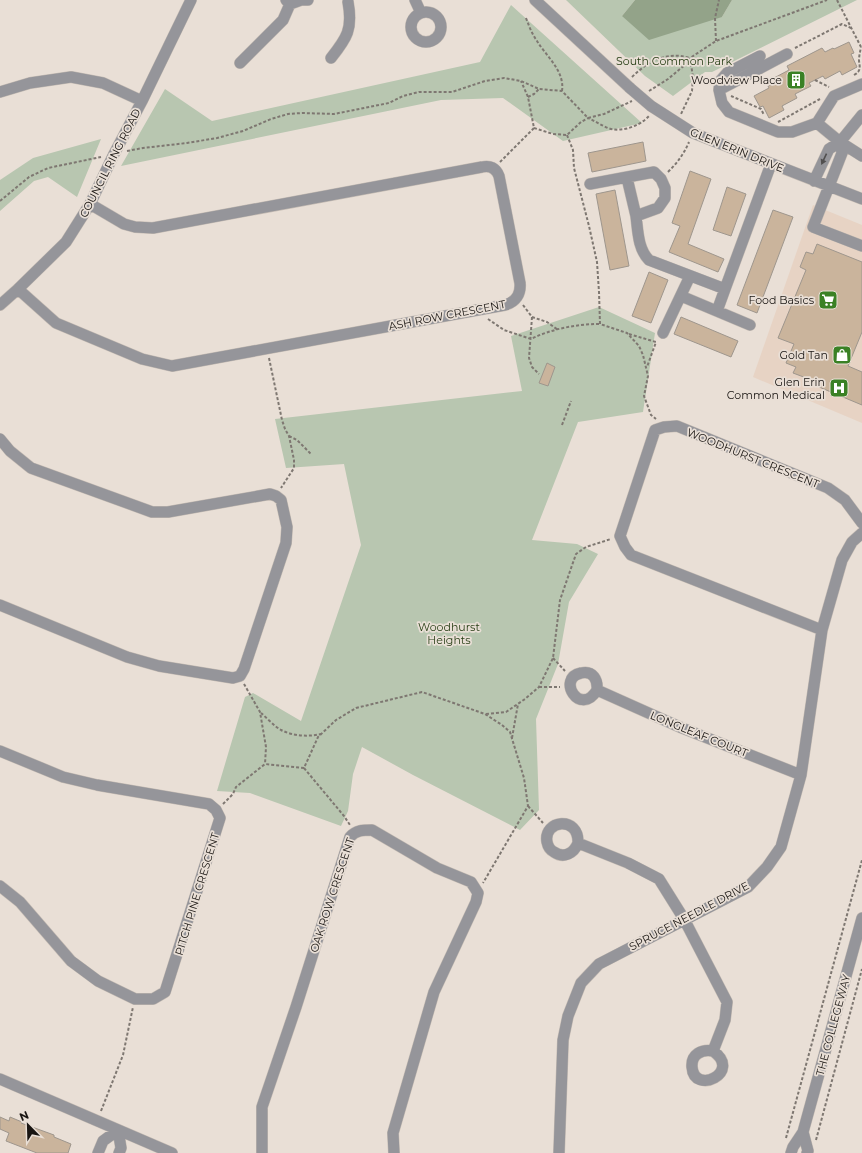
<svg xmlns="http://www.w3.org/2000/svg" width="862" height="1153" viewBox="0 0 862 1153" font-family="Montserrat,sans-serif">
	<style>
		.commercial { fill: #e7d3c4 }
		.green { fill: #b8c6b0 }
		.forest { fill: #93a389 }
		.building { fill: #cab49c; stroke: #9e968d }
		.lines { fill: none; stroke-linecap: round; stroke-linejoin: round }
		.minor-casing { stroke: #c4bbb3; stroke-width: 12 }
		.path { stroke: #7e7771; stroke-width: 2; stroke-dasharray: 3 2; stroke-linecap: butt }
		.minor { stroke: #95959a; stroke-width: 11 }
		.minor-bridge-casing { stroke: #c4bbb3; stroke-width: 12; stroke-linecap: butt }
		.minor-bridge { stroke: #95959a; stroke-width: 11 }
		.oneway { fill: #514f4f }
		.labels { text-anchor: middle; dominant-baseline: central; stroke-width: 3.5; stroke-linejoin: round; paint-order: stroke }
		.park-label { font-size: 11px; fill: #273e15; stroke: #e9dfd6 }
		.poi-label { font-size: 11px; fill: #191512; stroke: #e9dfd6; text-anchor: end }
		.street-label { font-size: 11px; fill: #191512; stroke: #e9dfd6 }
	</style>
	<rect width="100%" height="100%" fill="#e9dfd6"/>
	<!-- commercial -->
	<path class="commercial" d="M813 205 862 225V423L753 377Z"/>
	<!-- green -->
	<path class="green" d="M566 0H635L622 16 722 17 732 0H857L712 72H705L673 96 645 76Z
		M511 5 642 123 563 141 503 98 441 100 121 166 165 89 212 121 480 62Z
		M101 139 77 197 48 177 34 181 0 211V180L33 158Z
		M599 307 655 333 643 412 578 422 532 540 577 544 598 554 569 602 558 664 536 719 539 810 520 830 413 775 362 747 353 774 348 811 341 826 250 793 217 791 245 697 253 693 301 721 361 545 344 464 286 468 275 419 522 391 511 336Z"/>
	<!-- forest -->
	<path class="forest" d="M635 0H732L722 17 649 40 622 16Z"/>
	<!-- building -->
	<path class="building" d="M849 42 854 53 851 54 857 67 842 75 840 71 825 79 823 76 809 83 811 86 795 94 797 98 782 106 784 110 769 118 763 106 760 107 754 96 769 88 768 86 776 83 774 78 789 70 787 66 822 48 825 52 833 48 834 49Z
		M643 142 646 161 592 172 588 153Z
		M690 171 711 179 688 244 724 259 718 272 669 252 680 226 672 223Z
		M727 187 746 194 731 236 713 230Z
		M615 190 629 266 610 270 596 194Z
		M773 210 793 217 757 313 737 305Z
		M817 244 862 262V332L848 366 862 372V405L819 387 817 382 793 373 796 367 786 363 794 344 778 338 806 270 800 267 806 252 813 254Z
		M649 272 668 280 651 323 632 316Z
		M681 317 738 341 731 357 674 334Z
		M547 363 555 367 548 386 539 383Z
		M0 1117 9 1121 10 1117 22 1122 21 1123 54 1135V1137L71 1144 68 1153H37L6 1141 9 1133 0 1129Z"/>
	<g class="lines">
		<!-- minor casing -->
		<g class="minor-casing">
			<path id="minor" d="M286 0 290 4 301 0H308
				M415 0 421 13
				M535 0 630 88
				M411 27a15 15 0 1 1 30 0a15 15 0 1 1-30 0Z
				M760 56 727 73 720 81 719 90 722 103 729 112 778 132H792L817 123 834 96 862 84
				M331 58C347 38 353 29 348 2
				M240 63 283 20 290 4
				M719 90 787 54
				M0 92 30 83 71 77 103 83 142 101
				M651 106 693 133 862 199
				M817 123 840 142 862 156
				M840 142 842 153 813 227 862 246
				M627 178 636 216
				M814 181 829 149 840 142 862 115
				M590 184 654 172 661 179 665 188V198L658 208 636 216C638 232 638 249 649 260L725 289 771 164
				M18 289 56 323 142 359 172 366 505 305C516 302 521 294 520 283L499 176C496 168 490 165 482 167L153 228 135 227 124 224 90 204
				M681 296 750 325
				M0 305 18 289 66 242 90 204 114 154 142 101 191 0
				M717 311 725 289
				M663 333 690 276
				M0 439 10 451 31 468 152 512H168L270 494 276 496 281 500 287 527 286 543 244 669 240 676 233 678 159 666 127 657 0 605
				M822 630 631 555 625 547 620 536 655 430 664 427 677 426 828 488 845 500 862 523
				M597 690C580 718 556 678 581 673 593 670 598 680 597 690L682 728 801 775
				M0 751 63 777 97 785 209 804 216 810 220 818 165 992 153 999H135L98 981 71 961 20 902 0 886
				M578 843C574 853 564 859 554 852 550 850 548 847 547 842 543 820 579 815 578 843L628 863 659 879 684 919 727 1002 725 1020 713 1051C743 1072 694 1096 692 1067 691 1054 702 1049 713 1051
				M0 1079 172 1153
				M803 1132 808 1151 807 1153
				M98 1153 103 1141 118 1130 121 1148 119 1153
				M262 1153V1107L296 1007 350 837C356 830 363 830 372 830L437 868 471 882 478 893 476 902 434 992 393 1133 394 1153
				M559 1153 563 1040 568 1016 581 983 599 964 748 887 767 867 781 847 801 775 822 630 842 560 852 542 862 533
				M791 1153 793 1147 803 1132 862 918"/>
		</g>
		<!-- path -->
		<path class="path" d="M837 0 861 47
			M526 18C529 26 532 34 537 41 546 56 565 71 562 91
			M716 41 715 18 719 0
			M795 48 842 24 851 28
			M854 75C861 71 860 68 859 61 859 56 860 52 861 47
			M632 77C648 61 667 51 690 58L693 77 692 91 681 114
			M815 80 829 87
			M649 91 668 79 686 64 690 58 716 41 827 0
			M731 96 761 109 764 115
			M528 97 534 94 539 89
			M778 122 820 99
			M534 128 553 134 567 135 581 122 588 118C595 121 601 125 608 128 621 133 640 126 649 116
			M567 135 573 150 574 168 589 226 597 262 599 292 600 324 627 333 639 346 643 355 648 376 644 396 651 415 656 419
			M127 151 143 148 187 143 217 138 243 131 271 119 288 114 302 113 334 114 389 103 403 96 419 92H452L485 81 504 78 521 81 539 89 562 91 588 118 604 114 632 101
			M500 162 534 128 528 97 521 81
			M668 172C677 163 684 154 689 142
			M0 201 29 177 48 168 101 157
			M523 305 532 317 529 358 532 367 539 374
			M532 317 547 322 558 330
			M488 319 504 330 531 339C551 329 577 324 600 324
			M629 334 656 342 647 367
			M269 358 282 420 285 429 289 436 294 460V468L281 488
			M562 425 571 401
			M289 436 297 440 311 454
			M553 658 565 671
			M244 684 260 712 266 747 265 764
			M539 687H560
			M261 713C267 718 274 726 281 730 293 736 308 737 321 734
			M486 714 506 712 525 699 539 687 553 658 560 600 576 554 586 547 611 539
			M512 738 518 704
			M304 768 344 816 350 825
			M223 804 233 794 236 787 265 764 304 768 318 737 336 720 356 708 422 692 485 714 502 725 510 732 524 778 528 806 483 883
			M528 806 543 823
			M101 1111 123 1055 133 1007
			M786 1138 862 860
			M816 1140 862 969"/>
		<!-- minor -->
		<use href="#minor" class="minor"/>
		<!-- minor-bridge casing -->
		<g class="minor-bridge-casing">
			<path id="minor-bridge" d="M630 88 651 106"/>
		</g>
		<!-- minor-bridge -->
		<use href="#minor-bridge" class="minor-bridge"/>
	</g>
	<!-- one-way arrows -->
	<defs><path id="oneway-solid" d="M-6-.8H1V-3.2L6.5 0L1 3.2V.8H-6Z"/></defs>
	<use class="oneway" href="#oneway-solid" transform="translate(824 159) rotate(115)"/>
	<!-- icons -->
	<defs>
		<g id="building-square" transform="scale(1)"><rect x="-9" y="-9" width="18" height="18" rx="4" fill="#3a8125" stroke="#e9dfd6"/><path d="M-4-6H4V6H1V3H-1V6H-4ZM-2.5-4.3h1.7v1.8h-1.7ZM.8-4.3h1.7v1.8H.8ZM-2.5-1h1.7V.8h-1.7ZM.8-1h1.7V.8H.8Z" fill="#fff"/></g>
		<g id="supermarket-square" transform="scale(1)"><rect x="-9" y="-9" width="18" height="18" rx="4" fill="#3a8125" stroke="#e9dfd6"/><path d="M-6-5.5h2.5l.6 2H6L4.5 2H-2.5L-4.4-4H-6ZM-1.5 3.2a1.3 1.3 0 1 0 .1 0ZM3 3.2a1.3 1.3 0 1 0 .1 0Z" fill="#fff"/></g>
		<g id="shop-square" transform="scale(1)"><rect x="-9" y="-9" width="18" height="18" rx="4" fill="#3a8125" stroke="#e9dfd6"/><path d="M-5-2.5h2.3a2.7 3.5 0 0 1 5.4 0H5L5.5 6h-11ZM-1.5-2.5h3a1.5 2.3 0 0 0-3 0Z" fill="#fff"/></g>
		<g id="hospital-square" transform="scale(1)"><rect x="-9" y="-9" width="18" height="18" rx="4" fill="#3a8125" stroke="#e9dfd6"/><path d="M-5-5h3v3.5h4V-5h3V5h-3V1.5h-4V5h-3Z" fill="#fff"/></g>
	</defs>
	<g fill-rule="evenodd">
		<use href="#building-square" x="796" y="80"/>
		<use href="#supermarket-square" x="828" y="300"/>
		<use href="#shop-square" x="842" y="355"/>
		<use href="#hospital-square" x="839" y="388"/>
	</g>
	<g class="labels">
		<!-- park labels -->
		<g class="park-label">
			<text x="674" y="61">South Common Park</text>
			<text x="449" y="627">Woodhurst<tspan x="449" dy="13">Heights</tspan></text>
		</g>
		<!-- poi labels -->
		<g class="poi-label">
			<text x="782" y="80">Woodview Place</text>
			<text x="814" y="300">Food Basics</text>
			<text x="828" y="355">Gold Tan</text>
			<text x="825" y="382">Glen Erin<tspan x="825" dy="13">Common Medical</tspan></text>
		</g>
		<!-- street labels -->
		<g class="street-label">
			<text transform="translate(737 150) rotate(22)">GLEN ERIN DRIVE</text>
			<text transform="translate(110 163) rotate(-63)">COUNCIL RING ROAD</text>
			<text transform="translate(447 315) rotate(-11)">ASH ROW CRESCENT</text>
			<text transform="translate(753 458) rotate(22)">WOODHURST CRESCENT</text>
			<text transform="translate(699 734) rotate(22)">LONGLEAF COURT</text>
			<text transform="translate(197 894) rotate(-73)">PITCH PINE CRESCENT</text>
			<text transform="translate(332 895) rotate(-72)">OAK ROW CRESCENT</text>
			<text transform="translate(689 916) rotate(-28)">SPRUCE NEEDLE DRIVE</text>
			<text transform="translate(833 1025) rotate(-75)">THE COLLEGEWAY</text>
		</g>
	</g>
	<!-- north arrow -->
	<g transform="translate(28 1125) rotate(337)" stroke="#e9dfd6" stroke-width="3" paint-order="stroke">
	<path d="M0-3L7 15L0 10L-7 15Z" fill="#191512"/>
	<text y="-6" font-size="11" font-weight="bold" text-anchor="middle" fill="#191512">N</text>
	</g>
</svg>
